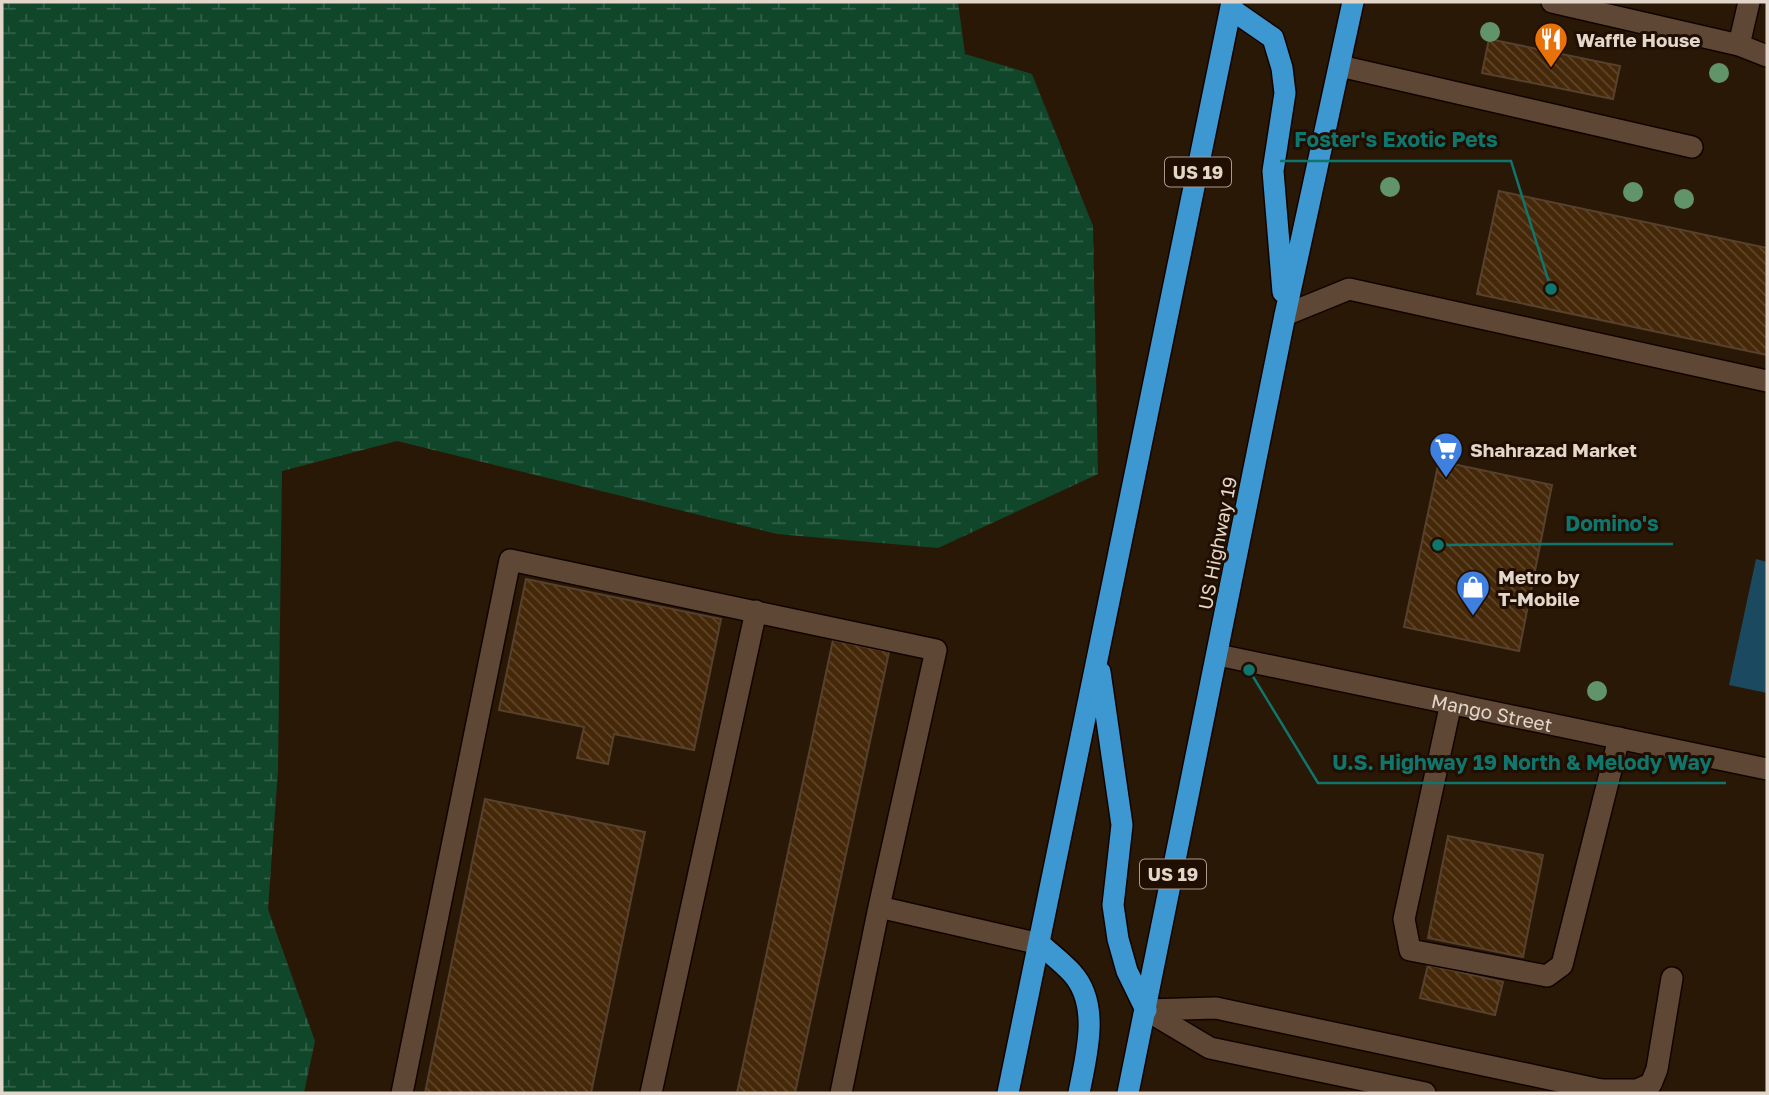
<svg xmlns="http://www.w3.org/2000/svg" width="1769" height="1095" viewBox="0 0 1769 1095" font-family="'Golos Text',sans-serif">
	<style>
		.wetland { fill: url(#wetland-marsh) }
		.water { fill: #1b495f }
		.building { fill: url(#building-back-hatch); stroke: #56412e; stroke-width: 2 }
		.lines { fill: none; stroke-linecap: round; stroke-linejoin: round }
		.lane-casing { stroke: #120300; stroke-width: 24 }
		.street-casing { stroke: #120300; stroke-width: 24 }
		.highway-casing { stroke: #120300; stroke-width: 24 }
		.lane { stroke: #5e4835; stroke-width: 21 }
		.street { stroke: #5e4835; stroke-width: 21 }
		.highway { stroke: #3d98d1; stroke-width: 21 }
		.tree { fill: #629469 }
		.labels { text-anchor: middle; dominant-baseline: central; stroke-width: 6; stroke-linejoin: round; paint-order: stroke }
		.shield { fill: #200f00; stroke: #a89a8e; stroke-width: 2 }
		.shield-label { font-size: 18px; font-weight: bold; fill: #e3d6cb }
		.poi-label { font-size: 19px; font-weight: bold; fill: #e3d6cb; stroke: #200f00; text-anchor: start }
		.street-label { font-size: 19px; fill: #e3d6cb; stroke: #200f00 }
		.leader { fill: none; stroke: #0f766e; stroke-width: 2.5 }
		.callout-dot { fill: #0f766e; stroke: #200f00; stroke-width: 2.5 }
		.callout-label { font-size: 21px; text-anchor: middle; font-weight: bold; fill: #0f766e; stroke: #200f00; stroke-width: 6; stroke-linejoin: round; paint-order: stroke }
	</style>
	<defs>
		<pattern id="wetland-marsh" width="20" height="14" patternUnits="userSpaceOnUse" patternTransform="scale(1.75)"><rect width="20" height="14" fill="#10462a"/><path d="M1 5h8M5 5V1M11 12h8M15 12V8" fill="none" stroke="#336048"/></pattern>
		<pattern id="building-back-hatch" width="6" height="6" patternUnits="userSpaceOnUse" patternTransform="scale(1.75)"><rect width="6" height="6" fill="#452808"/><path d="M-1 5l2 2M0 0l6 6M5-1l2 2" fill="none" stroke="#60462b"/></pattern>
	</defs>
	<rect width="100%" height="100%" fill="#2a1806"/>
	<!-- wetland -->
	<path class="wetland" d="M2 2H958L965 54 1032 74 1093 226 1098 474 938 548 777 534 397 441 282 471 278 770 268 909 315 1041 304 1093H2Z"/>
	<!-- water -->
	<path class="water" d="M1756 559 1767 562V693L1729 685Z"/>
	<!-- building -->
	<path class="building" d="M1489 39 1620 66 1613 99 1482 73Z
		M1499 191 1767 248V355L1477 294Z
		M1439 461 1552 485 1519 651 1404 627Z
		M526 579 721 619 694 750 614 734 608 764 577 758 584 727 499 710Z
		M833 640 889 652 795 1093H737Z
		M485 799 645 832 591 1093H425Z
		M1448 836 1543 855 1523 957 1428 938Z
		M1428 965 1503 982 1495 1015 1420 998Z"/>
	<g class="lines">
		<!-- lane casing -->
		<g class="lane-casing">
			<path id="lane" d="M1552 2 1739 45 1767 56
				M1739 45 1749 2
				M1340 66 1692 147
				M1285 315 1349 289 1767 381
				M1451 703 1404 919 1410 950 1547 976 1562 965 1619 738
				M879 907 1040 944
				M1601 1090H1637L1651 1084 1657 1069 1672 978
				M402 1093 510 560 936 650 879 907 841 1093
				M651 1093 756 611"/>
		</g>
		<!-- street casing -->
		<g class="street-casing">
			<g id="street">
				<path id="s1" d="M1218 655 1767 769"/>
				<path d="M1146 1010 1216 1008 1601 1090 1600 1093"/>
				<path d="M1146 1010 1210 1048 1425 1093"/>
			</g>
		</g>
		<!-- highway casing -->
		<g class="highway-casing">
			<path id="highway" d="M1231 9 1273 38 1282 68 1285 93 1273 171 1283 292
				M1100 672 1122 825 1113 905 1118 939 1127 971 1146 1010
				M1040 944C1051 954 1063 963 1072 973 1101 1005 1086 1056 1079 1093
				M1008 1093 1232 2
				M1128 1093 1285 315 1353 2"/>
		</g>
		<!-- lane -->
		<use href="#lane" class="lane"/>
		<!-- street -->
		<use href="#street" class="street"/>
		<!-- highway -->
		<use href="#highway" class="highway"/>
	</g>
	<!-- trees -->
	<g class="tree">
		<circle cx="1490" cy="32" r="10"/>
		<circle cx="1719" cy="73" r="10"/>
		<circle cx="1390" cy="187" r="10"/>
		<circle cx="1633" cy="192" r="10"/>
		<circle cx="1684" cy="199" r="10"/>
		<circle cx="1597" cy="691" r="10"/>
	</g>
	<!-- icons -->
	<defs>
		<g id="restaurant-pin" transform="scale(1.75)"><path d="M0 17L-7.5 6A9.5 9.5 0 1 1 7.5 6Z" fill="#e8710a" stroke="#200f00"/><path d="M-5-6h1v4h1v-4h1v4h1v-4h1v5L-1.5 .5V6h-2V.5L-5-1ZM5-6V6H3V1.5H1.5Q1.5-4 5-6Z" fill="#fff"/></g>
		<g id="supermarket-pin" transform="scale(1.75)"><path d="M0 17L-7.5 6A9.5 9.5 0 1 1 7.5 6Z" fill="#3f7fe0" stroke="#200f00"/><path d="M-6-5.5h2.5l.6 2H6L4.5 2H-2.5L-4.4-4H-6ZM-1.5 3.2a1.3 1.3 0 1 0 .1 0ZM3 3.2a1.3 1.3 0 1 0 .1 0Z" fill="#fff"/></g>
		<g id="shop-pin" transform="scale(1.75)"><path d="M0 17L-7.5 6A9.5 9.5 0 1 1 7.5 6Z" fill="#3f7fe0" stroke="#200f00"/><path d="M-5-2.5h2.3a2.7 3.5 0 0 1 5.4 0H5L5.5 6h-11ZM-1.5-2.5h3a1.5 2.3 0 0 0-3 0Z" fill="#fff"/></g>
	</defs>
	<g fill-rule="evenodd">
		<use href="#restaurant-pin" x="1551" y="39"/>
		<use href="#supermarket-pin" x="1446" y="449"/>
		<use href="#shop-pin" x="1473" y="587"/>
	</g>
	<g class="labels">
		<!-- shield labels -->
		<g class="shield">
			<rect x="1165" y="157.5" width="66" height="29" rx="5"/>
			<rect x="1140" y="859.5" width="66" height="29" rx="5"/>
		</g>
		<g class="shield-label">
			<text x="1198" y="172">US 19</text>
			<text x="1173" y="874">US 19</text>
		</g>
		<!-- poi labels -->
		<g class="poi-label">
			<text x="1576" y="39">Waffle House</text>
			<text x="1470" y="449">Shahrazad Market</text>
			<text x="1498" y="576">Metro by<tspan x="1498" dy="22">T-Mobile</tspan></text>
		</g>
		<!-- street labels -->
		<g class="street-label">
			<text transform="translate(1217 543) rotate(-79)">US Highway 19</text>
			<text stroke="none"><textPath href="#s1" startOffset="280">Mango Street</textPath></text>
		</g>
	</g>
	<!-- callouts -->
	<path class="leader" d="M1551 289L1511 161H1280M1438 545L1551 544H1673M1249 670L1318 783H1726"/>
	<g class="callout-dot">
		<circle cx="1551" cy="289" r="7"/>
		<circle cx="1438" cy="545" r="7"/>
		<circle cx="1249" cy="670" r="7"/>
	</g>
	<g class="callout-label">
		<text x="1396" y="147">Foster's Exotic Pets</text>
		<text x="1612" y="531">Domino's</text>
		<text x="1522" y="770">U.S. Highway 19 North &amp; Melody Way</text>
	</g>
	<!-- border -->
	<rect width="1769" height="1095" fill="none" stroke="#e3d6cb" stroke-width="7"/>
</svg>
